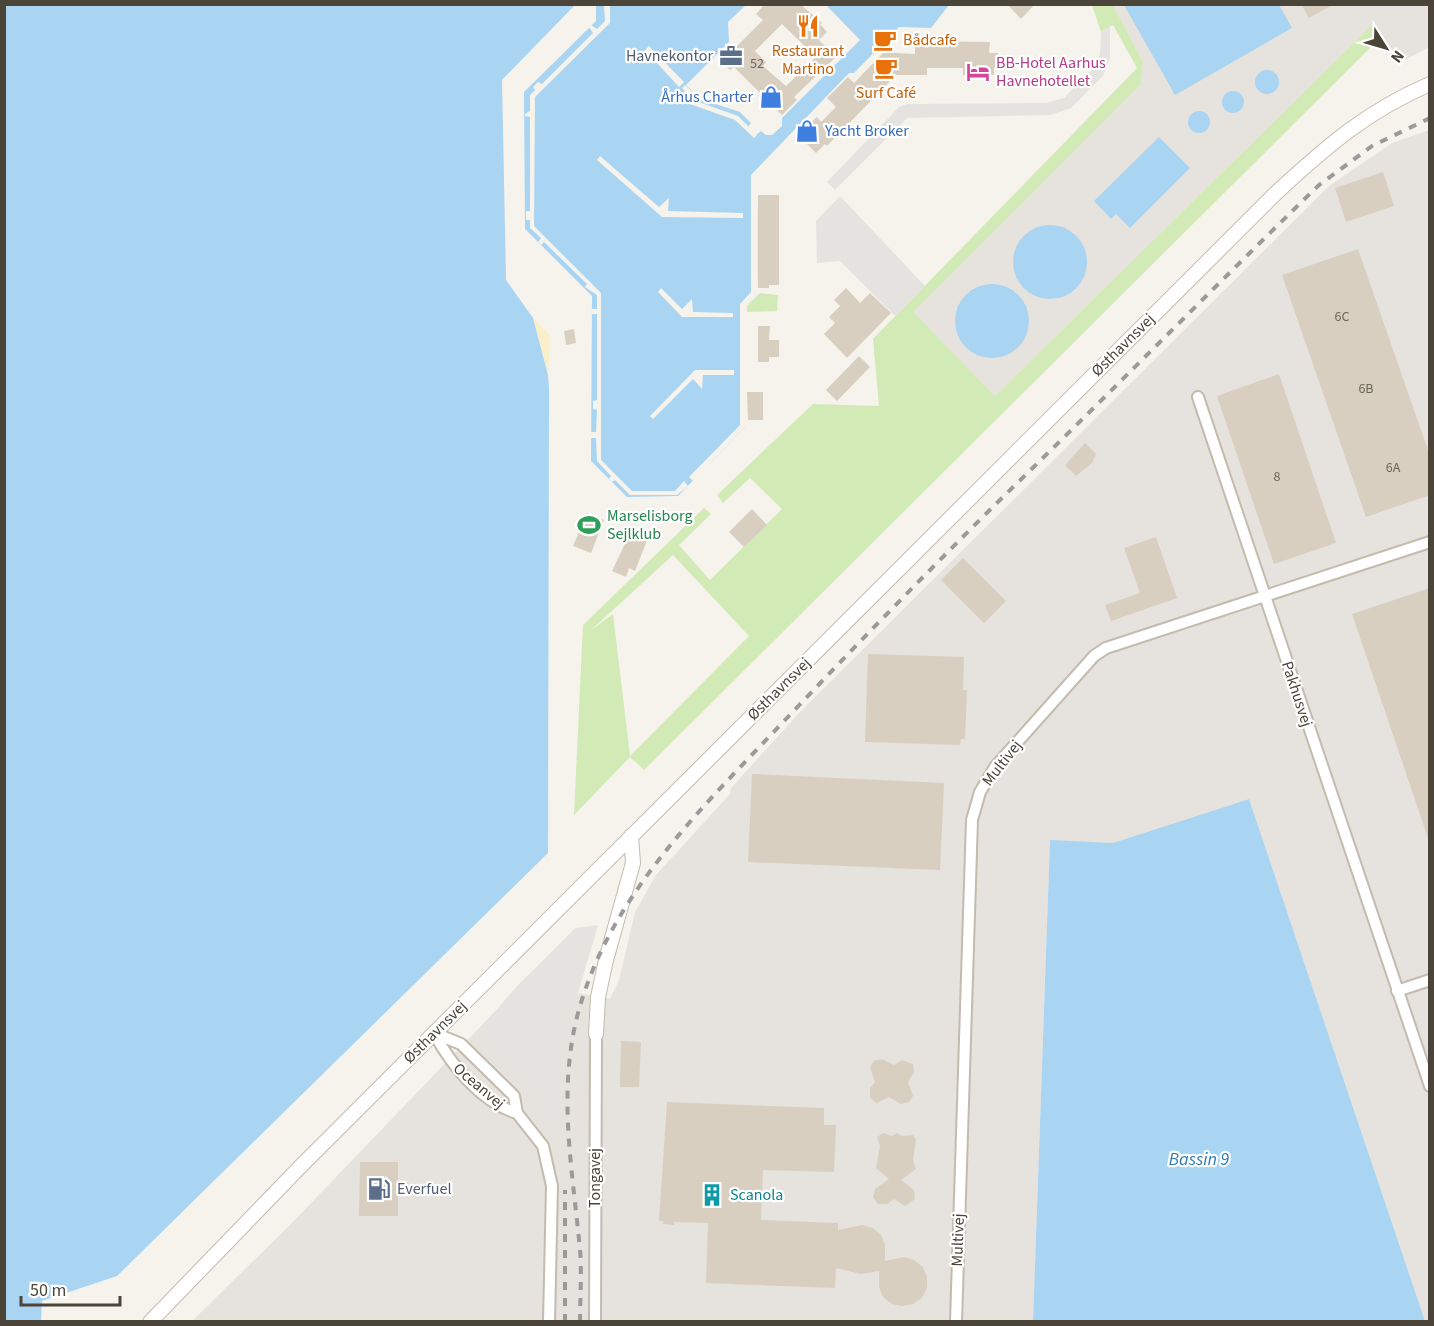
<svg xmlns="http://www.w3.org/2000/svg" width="1434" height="1326" viewBox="0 0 1434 1326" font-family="'Source Sans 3',sans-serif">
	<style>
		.industrial { fill: #e6e2dd }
		.green { fill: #d2eab5; fill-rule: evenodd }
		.sand { fill: #f9efc9 }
		.parking { fill: #e5e3e0 }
		.water { fill: #a9d4f2 }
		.pier { fill: #f6f3ec }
		.building { fill: #d8cfc1; fill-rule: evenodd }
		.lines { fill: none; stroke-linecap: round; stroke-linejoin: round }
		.minor-casing { stroke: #c2bbae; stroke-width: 14 }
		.tertiary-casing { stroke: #c2bbae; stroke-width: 16 }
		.minor { stroke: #fff; stroke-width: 10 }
		.tertiary { stroke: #fff; stroke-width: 14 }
		.rail { stroke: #9a9a9a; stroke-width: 4; stroke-dasharray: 8 8; stroke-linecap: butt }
		.labels { text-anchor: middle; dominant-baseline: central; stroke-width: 4.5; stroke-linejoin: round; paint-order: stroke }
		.number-label { font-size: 14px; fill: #6e675b }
		.food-label { font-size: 16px; fill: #c56008; stroke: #fff }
		.service-label { font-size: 16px; fill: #4e5e75; stroke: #fff; text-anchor: end }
		.hotel-label { font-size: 16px; fill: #b23c85; stroke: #fff; text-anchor: start }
		.shop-label { font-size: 16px; fill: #366cbe; stroke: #fff; text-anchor: end }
		.street-label { font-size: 16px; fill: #4b4439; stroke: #fff }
		.leisure-label { font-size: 16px; fill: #27864d; stroke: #fff; text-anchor: start }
		.culture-label { font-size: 16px; fill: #0d838f; stroke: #fff; text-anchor: start }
		.water-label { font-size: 18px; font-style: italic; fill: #2e7ab2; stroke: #fff }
	</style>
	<rect width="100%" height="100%" fill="#f6f3ec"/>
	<!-- industrial -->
	<path class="industrial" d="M1113 5H1429V47L1399 63 1382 36 1372 25 995 396 912 312 1141 84 1143 62Z
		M1429 130V1321H1425L1249 799 1113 843 1050 841 1033 1321 191 1322 290 1225 575 928 598 925 578 993 610 999 619 980 635 912 656 875 730 794 731 788 799 713 1329 186 1392 143Z"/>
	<!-- green -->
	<path class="green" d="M1092 5H1113L1143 62 1141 84 913 312 995 396 1372 25 1382 36 644 770 630 757 574 815 583 625 704 508 711 514 679 545 710 580 782 509 750 478 723 503 717 495 813 404 879 406 873 339 1137 68 1113 25 1101 32ZM673 555 749 636 630 756 613 614 590 631Z
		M760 293 778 295 777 311 747 312V306Z"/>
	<!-- sand -->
	<path class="sand" d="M533 318 550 336 548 375Z"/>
	<!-- parking -->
	<path class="parking" d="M1110 27V58L1103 76 1071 108 1050 115 907 118 835 190 827 182 899 107 907 104 1046 103 1064 98 1094 68 1100 54 1101 32Z
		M840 196 925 286 895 316 840 261 817 263 816 221Z
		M598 925 567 1030 560 1120 550 1119 543 1106 489 1058 494 1042 485 1035 490 1029 484 1024 519 984 575 929Z"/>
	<!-- water -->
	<path class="water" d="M5 4 575 5 502 80 506 280 533 318 548 375 549 388 548 853 117 1276 42 1301 41 1322 4 1321Z
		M596 5H746L728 22 729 42 686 85 700 99 740 112 751 123 748 127 756 135 761 131 766 135H772L782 126V118L860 40 826 5H949L931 28 899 27 854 73H849L751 175V196H758L757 294 746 306V426L678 496 627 497 591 461 592 296 525 229 524 92 596 21Z
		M1124 5H1279L1292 28 1175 95Z
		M1255 82a12 12 0 1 1 24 0a12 12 0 1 1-24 0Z
		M1222 102a11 11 0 1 1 22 0a11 11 0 1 1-22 0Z
		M1188 122a11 11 0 1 1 22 0a11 11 0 1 1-22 0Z
		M1159 137 1190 168 1130 228 1116 214 1111 219 1094 201Z
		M1013 262a37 37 0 1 1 74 0a37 37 0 1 1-74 0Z
		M955 321a37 37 0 1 1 74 0a37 37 0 1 1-74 0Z
		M1249 799 1425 1321H1033L1050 840 1113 843Z"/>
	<!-- pier -->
	<path class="pier" d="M604 5H610V23L535 97 534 226 601 293V460L632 491H675L684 481 688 486 677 495H630L615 480 612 482 609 479 611 476 597 461 596 438H591V432H596L597 410 593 409V401L597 400V314H592V309H597V295L585 287 587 284 544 242 541 245 538 242 541 238 530 228V220H526V211H530V117L525 116V114L530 111V95L535 90 533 87 538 82 542 84 593 33 589 27 591 25 597 29 605 21Z
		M649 46 684 82 679 87 645 50Z
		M685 85 698 97 696 101 738 116 757 135 754 138 735 120 687 103 691 98 682 88Z
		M600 156 659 207 669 198 668 211 743 213V218L662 217 597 160Z
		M751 196H758L757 294 746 306V426L693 481 689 477 740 425V304L751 292Z
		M661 288 682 309 692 299 693 312 733 313V317H682L658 292Z
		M695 370H734V375H703L702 389 693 379 653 419 650 416Z"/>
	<!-- building -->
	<path class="building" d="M765 4H800L822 23 820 24 827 32 819 40 836 57 794 97 797 100 782 115 734 67 730 70 719 59 730 48 732 51 763 20 756 14ZM782 24 816 57 786 86 763 66 766 62 755 51Z
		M1007 4H1035L1021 19Z
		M1301 4H1334L1309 18Z
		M915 41 990 42 989 53H998V67H994V75H963V68H927V75H896L827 146 825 144 816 153 797 134 817 117 821 122 836 107 827 98 848 77 854 83 882 54 894 49 895 53 915 54Z
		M1383 172 1394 206 1346 222 1335 188Z
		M758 195H779V285H769V288H758Z
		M1358 249 1430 456V495L1366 517 1282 275Z
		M846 288 860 303 870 293 891 313 847 358 824 334 835 323 829 317 840 306 834 300Z
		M758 326H770L769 340H779V357H769V362H758Z
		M574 329 576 343 566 345 564 331Z
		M859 356 870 367 837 401 826 390Z
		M1279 374 1336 543 1274 564 1217 396Z
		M747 392H763V420H748Z
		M1085 443 1096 454 1092 463 1076 476 1065 465Z
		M752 509 767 525 744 547 729 532Z
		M587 513 604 520 591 553 573 546Z
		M631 531 648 538 635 571 629 568 626 577 612 571Z
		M1156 537 1177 598 1111 621 1105 605 1140 593 1124 548Z
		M963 558 1006 601 984 623 941 580Z
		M1430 588V838H1428L1352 614Z
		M868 654 964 657 963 690H967L965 739H961L960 745 865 742Z
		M752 774 944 783 940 870 748 862Z
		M621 1041 641 1042 639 1087H620Z
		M882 1059 894 1065 902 1060 913 1064 914 1072 908 1082 913 1096 909 1102 901 1104 889 1097 877 1103 870 1098V1088L875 1082 870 1067 874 1061Z
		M667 1102 824 1108V1125H836L834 1172 763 1170 761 1220 838 1223V1230L862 1225 873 1228 881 1235 885 1245V1261L904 1257 914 1260 923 1267 927 1277V1288L922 1298 913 1304 902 1306 892 1304 883 1297 879 1287V1271L861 1274 836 1268 835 1288 706 1283 708 1223 674 1222V1225L663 1224V1221H659Z
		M897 1133 902 1136 913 1135 916 1139 913 1160 916 1169 901 1180 914 1190 915 1199 905 1206 894 1199 887 1204H878L873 1197 875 1189 889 1179 876 1168 880 1146 877 1137 883 1133 892 1136Z
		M360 1162H398V1216H359Z"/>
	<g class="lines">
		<!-- minor casing -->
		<g class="minor-casing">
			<path id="minor" d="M1198 397 1430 1086
				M1397 991 1430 980
				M434 1033 461 1044 514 1096 517 1113 543 1146 552 1186 549 1322
				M434 1033C451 1065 482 1103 517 1113
				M595 1322 596 1034
				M956 1322 972 820 980 792 995 767 1094 656 1106 648 1430 542"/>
		</g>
		<!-- tertiary casing -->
		<g class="tertiary-casing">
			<path id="tertiary" d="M596 1034 598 997 606 960 633 863 631 836
				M150 1322 299 1168 1277 192C1327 146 1367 111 1430 84"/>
		</g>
		<!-- minor -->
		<use href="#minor" class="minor"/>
		<!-- tertiary -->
		<use href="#tertiary" class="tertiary"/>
		<!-- rail -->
		<path class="rail" d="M565 1322V1190
			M580 1322C580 1298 582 1273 580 1250 573 1173 558 1098 576 1021 606 898 702 808 786 719 859 642 932 567 1007 493 1112 391 1214 287 1319 185L1372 146 1430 118"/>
	</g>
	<!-- icons -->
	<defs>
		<g id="restaurant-bare" transform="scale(1.8)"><path d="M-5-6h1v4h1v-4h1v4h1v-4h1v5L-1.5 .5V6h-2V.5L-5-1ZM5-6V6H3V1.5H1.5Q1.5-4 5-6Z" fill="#e8710a" stroke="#fff" stroke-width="2.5" paint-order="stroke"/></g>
		<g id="cafe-bare" transform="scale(1.8)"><path d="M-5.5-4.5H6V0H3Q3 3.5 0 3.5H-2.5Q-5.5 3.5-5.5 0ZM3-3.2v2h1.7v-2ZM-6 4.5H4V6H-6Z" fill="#e8710a" stroke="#fff" stroke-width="2.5" paint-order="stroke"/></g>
		<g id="office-bare" transform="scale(1.8)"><path d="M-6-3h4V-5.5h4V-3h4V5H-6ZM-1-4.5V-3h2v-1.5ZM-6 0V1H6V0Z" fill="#5c6f8a" stroke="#fff" stroke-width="2.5" paint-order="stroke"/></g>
		<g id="hotel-bare" transform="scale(1.8)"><path d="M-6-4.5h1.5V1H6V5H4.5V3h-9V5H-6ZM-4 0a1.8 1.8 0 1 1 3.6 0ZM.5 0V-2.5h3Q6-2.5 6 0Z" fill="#d1479c" stroke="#fff" stroke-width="2.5" paint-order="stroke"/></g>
		<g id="shop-bare" transform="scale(1.8)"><path d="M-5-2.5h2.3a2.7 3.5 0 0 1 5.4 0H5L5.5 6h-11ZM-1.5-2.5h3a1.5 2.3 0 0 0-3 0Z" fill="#3f7fe0" stroke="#fff" stroke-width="2.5" paint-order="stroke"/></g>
		<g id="stadium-bare" transform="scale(1.8)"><path d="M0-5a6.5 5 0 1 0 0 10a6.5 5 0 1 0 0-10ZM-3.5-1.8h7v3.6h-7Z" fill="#2e9e5b" stroke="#fff" stroke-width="2.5" paint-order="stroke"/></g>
		<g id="fuel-bare" transform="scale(1.8)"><path d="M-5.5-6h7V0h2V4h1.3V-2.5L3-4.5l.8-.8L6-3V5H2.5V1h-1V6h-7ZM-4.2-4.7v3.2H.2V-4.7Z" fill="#5c6f8a" stroke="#fff" stroke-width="2.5" paint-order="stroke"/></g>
		<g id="building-bare" transform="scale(1.8)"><path d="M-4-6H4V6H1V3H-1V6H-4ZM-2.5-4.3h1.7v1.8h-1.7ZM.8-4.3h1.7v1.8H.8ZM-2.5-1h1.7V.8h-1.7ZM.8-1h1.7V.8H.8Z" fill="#0f9aa8" stroke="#fff" stroke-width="2.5" paint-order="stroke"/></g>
	</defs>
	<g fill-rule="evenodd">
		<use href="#restaurant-bare" x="808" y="26"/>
		<use href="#cafe-bare" x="885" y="40"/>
		<use href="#office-bare" x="731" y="56"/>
		<use href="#cafe-bare" x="886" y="68"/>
		<use href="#hotel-bare" x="978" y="72"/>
		<use href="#shop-bare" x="771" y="97"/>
		<use href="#shop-bare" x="807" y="131"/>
		<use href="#stadium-bare" x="589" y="525"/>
		<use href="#fuel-bare" x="379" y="1189"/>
		<use href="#building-bare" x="712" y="1195"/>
	</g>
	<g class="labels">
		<!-- number labels -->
		<g class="number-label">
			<text x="757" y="64">52</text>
			<text x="1342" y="317">6C</text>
			<text x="1366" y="389">6B</text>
			<text x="1393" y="468">6A</text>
			<text x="1277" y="477">8</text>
		</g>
		<!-- food labels -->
		<g class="food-label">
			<text x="903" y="40" text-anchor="start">Bådcafe</text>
			<text x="808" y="51">Restaurant<tspan x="808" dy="18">Martino</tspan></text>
			<text x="886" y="93">Surf Café</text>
		</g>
		<!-- service labels -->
		<g class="service-label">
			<text x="713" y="56">Havnekontor</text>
			<text x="397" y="1189" text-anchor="start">Everfuel</text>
		</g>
		<!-- hotel labels -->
		<g class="hotel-label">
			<text x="996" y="63">BB-Hotel Aarhus<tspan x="996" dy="18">Havnehotellet</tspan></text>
		</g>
		<!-- shop labels -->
		<g class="shop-label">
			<text x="753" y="97">Århus Charter</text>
			<text x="825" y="131" text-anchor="start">Yacht Broker</text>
		</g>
		<!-- street labels -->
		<g class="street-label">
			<text transform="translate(1123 345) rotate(-45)">Østhavnsvej</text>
			<text transform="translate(779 689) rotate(-45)">Østhavnsvej</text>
			<text transform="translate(1297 694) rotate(72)">Pakhusvej</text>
			<text transform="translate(1002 763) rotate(-52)">Multivej</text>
			<text transform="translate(435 1032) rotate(-45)">Østhavnsvej</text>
			<text transform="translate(479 1086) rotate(40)">Oceanvej</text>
			<text transform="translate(595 1178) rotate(-90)">Tongavej</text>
			<text transform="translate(958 1240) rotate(-88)">Multivej</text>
		</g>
		<!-- leisure labels -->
		<g class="leisure-label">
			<text x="607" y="516">Marselisborg<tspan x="607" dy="18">Sejlklub</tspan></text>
		</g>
		<!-- culture labels -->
		<g class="culture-label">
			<text x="730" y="1195">Scanola</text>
		</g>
		<!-- water labels -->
		<g class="water-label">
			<text x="1199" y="1159">Bassin 9</text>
		</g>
	</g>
	<!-- border -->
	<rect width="1434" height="1326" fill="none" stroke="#4b4439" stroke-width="12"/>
	<!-- north arrow -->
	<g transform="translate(1386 48) rotate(127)" stroke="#ffffff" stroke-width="4.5" paint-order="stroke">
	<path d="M0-4.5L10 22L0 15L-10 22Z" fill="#4b4439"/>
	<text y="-9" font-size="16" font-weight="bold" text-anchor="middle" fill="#4b4439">N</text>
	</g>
	<!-- scale -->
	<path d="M21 1296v9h99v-9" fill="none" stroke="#4b4439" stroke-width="3"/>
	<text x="30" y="1296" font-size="18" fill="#4b4439" stroke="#ffffff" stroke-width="4.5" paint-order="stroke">50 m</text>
</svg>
